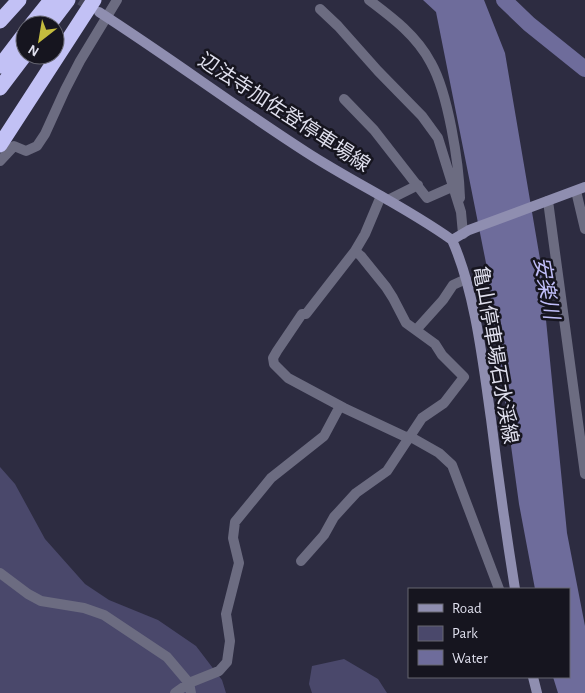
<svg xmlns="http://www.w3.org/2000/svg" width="585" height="693" viewBox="0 0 585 693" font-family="'Alegreya Sans','Noto Sans JP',sans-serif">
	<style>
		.green { fill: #4a486b }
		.water { fill: #6e6c9b }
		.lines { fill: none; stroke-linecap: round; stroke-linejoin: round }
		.river { stroke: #6e6c9b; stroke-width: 16 }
		.secondary-tunnel { stroke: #48475b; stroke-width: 10; stroke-dasharray: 10 5; stroke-linecap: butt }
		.street { stroke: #6c6c81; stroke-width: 10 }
		.secondary { stroke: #8f8eb0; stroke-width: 10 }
		.highway { stroke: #c2c1f5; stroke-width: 15 }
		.labels { text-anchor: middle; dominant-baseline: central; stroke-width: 5; stroke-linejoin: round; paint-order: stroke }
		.street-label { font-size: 20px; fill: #dfdfed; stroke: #16151f }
		.water-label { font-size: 21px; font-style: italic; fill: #c0bef9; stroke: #16151f }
	</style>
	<rect width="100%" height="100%" fill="#2d2c41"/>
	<!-- green -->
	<path class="green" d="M0 467 15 484 45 539 85 584 109 600 158 620 196 646 222 680 226 693H0Z
		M344 659 378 679 387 693H312L309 684 312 666Z"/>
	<!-- water -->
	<path class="water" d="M423 0H484L505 53 540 259 567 533 585 626V693H558L553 677H569V589H535L519 504 486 263 436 12Z"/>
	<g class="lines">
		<!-- river -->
		<path class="river" d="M504 0 529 24 585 69"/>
		<!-- secondary-tunnel -->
		<path class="secondary-tunnel" d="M80 0 94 9"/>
		<!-- street -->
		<path class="street" d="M369 0C393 18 417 36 431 63 448 93 459 163 460 198
			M320 9 338 26 378 71 422 116 438 138 461 212 463 234
			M344 99 374 130 427 198 452 187
			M0 161 14 146 26 151 37 146 45 134 65 90 80 61 117 0
			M576 191 585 229
			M381 196 365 234 355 251 306 314H302L277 351 273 358 274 364 288 378 344 408 408 438
			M388 200 418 185
			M548 201 585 474
			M416 330 443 300 453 285 466 279
			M409 436 439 453 452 465 499 589
			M301 561 324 535 334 517 356 493 387 471 422 418 444 403 464 377 442 355 435 344 406 323 393 298 386 287 361 256 355 251
			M0 573 28 594 41 601 84 608 104 615 167 657 189 683 191 693
			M175 693 189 683 219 671 227 662 230 641 226 614 239 563 233 538 235 522 271 478 324 436 340 406"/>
		<!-- secondary -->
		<path class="secondary" d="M99 12C169 57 236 107 306 152 354 183 406 207 452 240
			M515 589C506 533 498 476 491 419 483 363 475 291 452 240L469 230 585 187
			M533 677 537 693"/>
		<!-- highway -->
		<path class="highway" d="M0 21 19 0
			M31 25 51 0
			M49 25 68 0
			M0 66 25 33
			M0 88 25 55
			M0 145 94 0"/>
	</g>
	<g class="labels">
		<!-- street labels -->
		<g class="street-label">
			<text transform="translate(284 113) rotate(33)">辺法寺加佐登停車場線</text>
			<text transform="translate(495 355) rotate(80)">亀山停車場石水渓線</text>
		</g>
		<!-- water labels -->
		<g class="water-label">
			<text transform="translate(546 288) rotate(80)">安楽川</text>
		</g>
	</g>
	<!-- legend -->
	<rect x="408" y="588" width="162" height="90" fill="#16151f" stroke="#666671"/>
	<rect x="418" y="604" width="25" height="8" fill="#8f8eb0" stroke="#666671"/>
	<text x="452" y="613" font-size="15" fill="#dfdfed">Road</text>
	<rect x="418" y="626" width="25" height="15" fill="#4a486b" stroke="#666671"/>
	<text x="452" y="638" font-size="15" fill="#dfdfed">Park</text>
	<rect x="418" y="650" width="25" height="15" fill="#6e6c9b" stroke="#666671"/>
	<text x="452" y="663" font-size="15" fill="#dfdfed">Water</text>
	<!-- north arrow -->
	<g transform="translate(40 40) rotate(211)"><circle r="24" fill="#16151f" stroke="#666671"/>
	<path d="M0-4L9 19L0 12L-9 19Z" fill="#c4bc3e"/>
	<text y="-8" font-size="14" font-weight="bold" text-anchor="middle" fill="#dfdfed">N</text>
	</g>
</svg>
